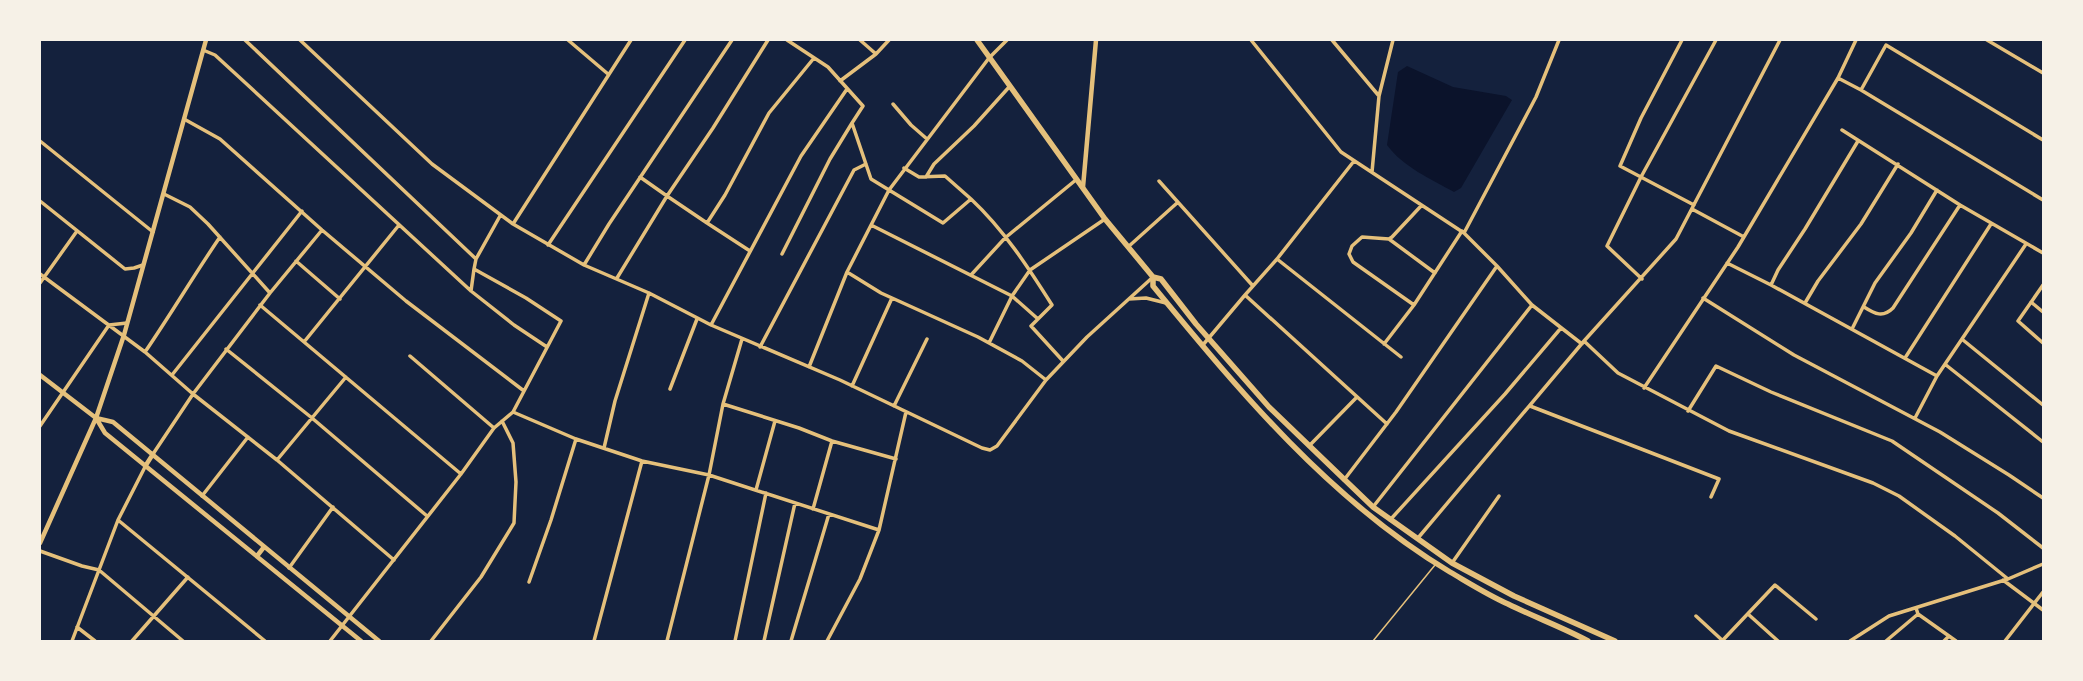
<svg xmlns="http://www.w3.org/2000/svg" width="2083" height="681" viewBox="0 0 2083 681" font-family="'Open Sans',sans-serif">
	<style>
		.water { fill: #0b132b }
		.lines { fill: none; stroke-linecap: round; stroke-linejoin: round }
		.service { stroke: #e5c07b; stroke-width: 1.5 }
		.minor { stroke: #e5c07b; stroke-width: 3.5 }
		.tertiary { stroke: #e5c07b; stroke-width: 4.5 }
		.primary { stroke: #e5c07b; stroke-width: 5.5 }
	</style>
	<rect width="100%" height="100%" fill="#14213d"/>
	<!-- water -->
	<path class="water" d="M1407 66 1453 87 1506 96 1512 100 1461 188 1454 192C1431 179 1403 167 1387 145L1398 72Z"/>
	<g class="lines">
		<!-- service -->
		<path class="service" d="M1373 641 1435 565"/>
		<!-- minor -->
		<path class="minor" d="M245 40 476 259
			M300 40 432 164 513 224 584 265 649 293 711 325 840 380 982 448 990 450 997 446 1046 380 1087 337 1153 277
			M568 40 608 74
			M787 40 828 67 863 106 852 123 871 179 943 223 971 199C1004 230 1028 267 1052 305L1031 326 1063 361
			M1007 40 989 58 889 190 847 272 881 293 978 337 1022 361 1046 380
			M1251 40 1341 152 1464 233
			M1332 40 1379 96 1372 172
			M1682 40 1641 118 1620 166 1694 205
			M1987 40 2043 73
			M203 50 215 55 239 77 471 291 514 325 547 347
			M876 54 889 40
			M1838 78 1861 90 2043 200
			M840 81 876 54 860 40
			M1861 90 1886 45 2043 140
			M1379 96 1393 40
			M893 104 911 125 927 139
			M184 119 220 139 322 230 406 301 524 391
			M1842 130 1960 205 2043 253
			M40 141 153 232
			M904 168 919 177 945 176 971 199
			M640 177 667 196 713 128 768 40
			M926 177 934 164 974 126 1010 86
			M1159 181 1253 286
			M40 201 125 269 134 268 143 265
			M1692 209 1744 237
			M513 224 631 40
			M871 225 1012 296 1038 319
			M1389 239 1435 273
			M548 245 685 40
			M1128 247 1177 203
			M750 251 707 223 725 195 769 113 814 58
			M782 254 830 159 852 123
			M1277 259 1401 357
			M296 261 340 299
			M1727 263 1771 285 1937 376
			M584 265 609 224 732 40
			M1497 266 1532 305
			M40 274 145 352 193 394 277 460 394 560
			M971 275 1005 238 1077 179
			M617 278 667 196 707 223
			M1642 279 1607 246 1641 177 1716 40
			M40 283 77 231
			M1771 285 1778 270 1805 229 1858 141
			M2043 285 2018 321 2043 343
			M471 291 474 269
			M270 293 322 230
			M1245 295 1277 259 1354 161
			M1703 298 1794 355 1940 432 2009 475 2043 498
			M1129 299 1146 298 1166 303
			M2031 302 2043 312
			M1805 303 1818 281 1861 224 1898 164
			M260 305 461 474
			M1414 305 1353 262 1349 254 1352 246 1362 237 1389 239 1392 237 1421 206
			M1864 307C1875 314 1883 318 1893 308L1960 205
			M711 325 801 156 847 89
			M1852 329 1875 283 1911 233 1937 190
			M1963 340 2043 405
			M1584 341 1618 373 1729 431 1873 483 1899 496 1955 536 2008 579
			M304 342 399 225
			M989 343 1012 296 1030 270 1105 219
			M1384 344 1414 305 1462 231
			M1202 346 1245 295 1387 424
			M760 347 854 170 866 164
			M226 349 312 418 427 516
			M145 352C171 314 194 275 220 237
			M410 356 494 428
			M1905 358 1991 224
			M1946 365 2043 442
			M809 367 847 272
			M172 375 302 211
			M852 386 892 298
			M1644 388 1738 247 1838 78 1856 40
			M670 389 697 319
			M723 404 799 428 832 441 896 459
			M894 406 927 339
			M1530 406 1719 479 1711 497
			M1688 411 1716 366 1771 392 1892 441 1998 513 2043 548
			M513 412 576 439 642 461 709 475 879 530
			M1915 418 1937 376 2026 244
			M40 426 109 325 127 323
			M1309 446 1356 398
			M604 448 615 401 649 293
			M153 454 193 394 270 293 208 224 190 207 164 194
			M277 460 346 377
			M1344 480 1396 412 1497 266 1464 233 1536 97 1559 40
			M756 490 775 421
			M202 496 248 437
			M1373 507 1532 305 1582 344
			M813 509 832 441
			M118 520 265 641
			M1390 520 1505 394 1561 328
			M1418 538 1584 341 1676 239 1780 40
			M40 551 82 566 99 570 183 641
			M1452 563 1499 496
			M289 568 333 507
			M2003 580 2043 610
			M529 582 551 520 576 439
			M1916 608 1918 614 1956 641
			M1748 614 1778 641
			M1696 616 1723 641
			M77 627 95 641
			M72 641 118 520 146 465
			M132 641 188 577
			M330 641 461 474 494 428 513 412 561 321 526 298 474 269 476 259 500 216
			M431 641 481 577 514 523 516 482 513 443 502 421
			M594 641 642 461
			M667 641 709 475 723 404 742 339
			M735 641 766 493
			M764 641 795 503
			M791 641 829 514
			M827 641 860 579 879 530 906 412
			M1722 641 1775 585 1816 619
			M1850 641 1889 616 2008 579 2043 564
			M1886 641 1918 614
			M1944 641 1949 636
			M2005 641 2043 592"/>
		<!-- tertiary -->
		<path class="tertiary" d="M1083 187 1096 40
			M40 375 96 418 113 422 379 641
			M96 418 105 433 361 641
			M146 465 153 454
			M40 543 96 418 124 335 206 40
			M257 556 264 547"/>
		<!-- primary -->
		<path class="primary" d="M977 40 1105 219 1153 277V286C1240 392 1331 501 1450 572 1469 583 1488 595 1508 604 1534 617 1562 627 1588 641
			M1153 277 1161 279 1196 324 1269 407 1373 507 1452 563 1514 596 1615 641"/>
	</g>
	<!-- border -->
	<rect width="2083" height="681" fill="none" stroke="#f6f1e7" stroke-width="82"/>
</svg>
